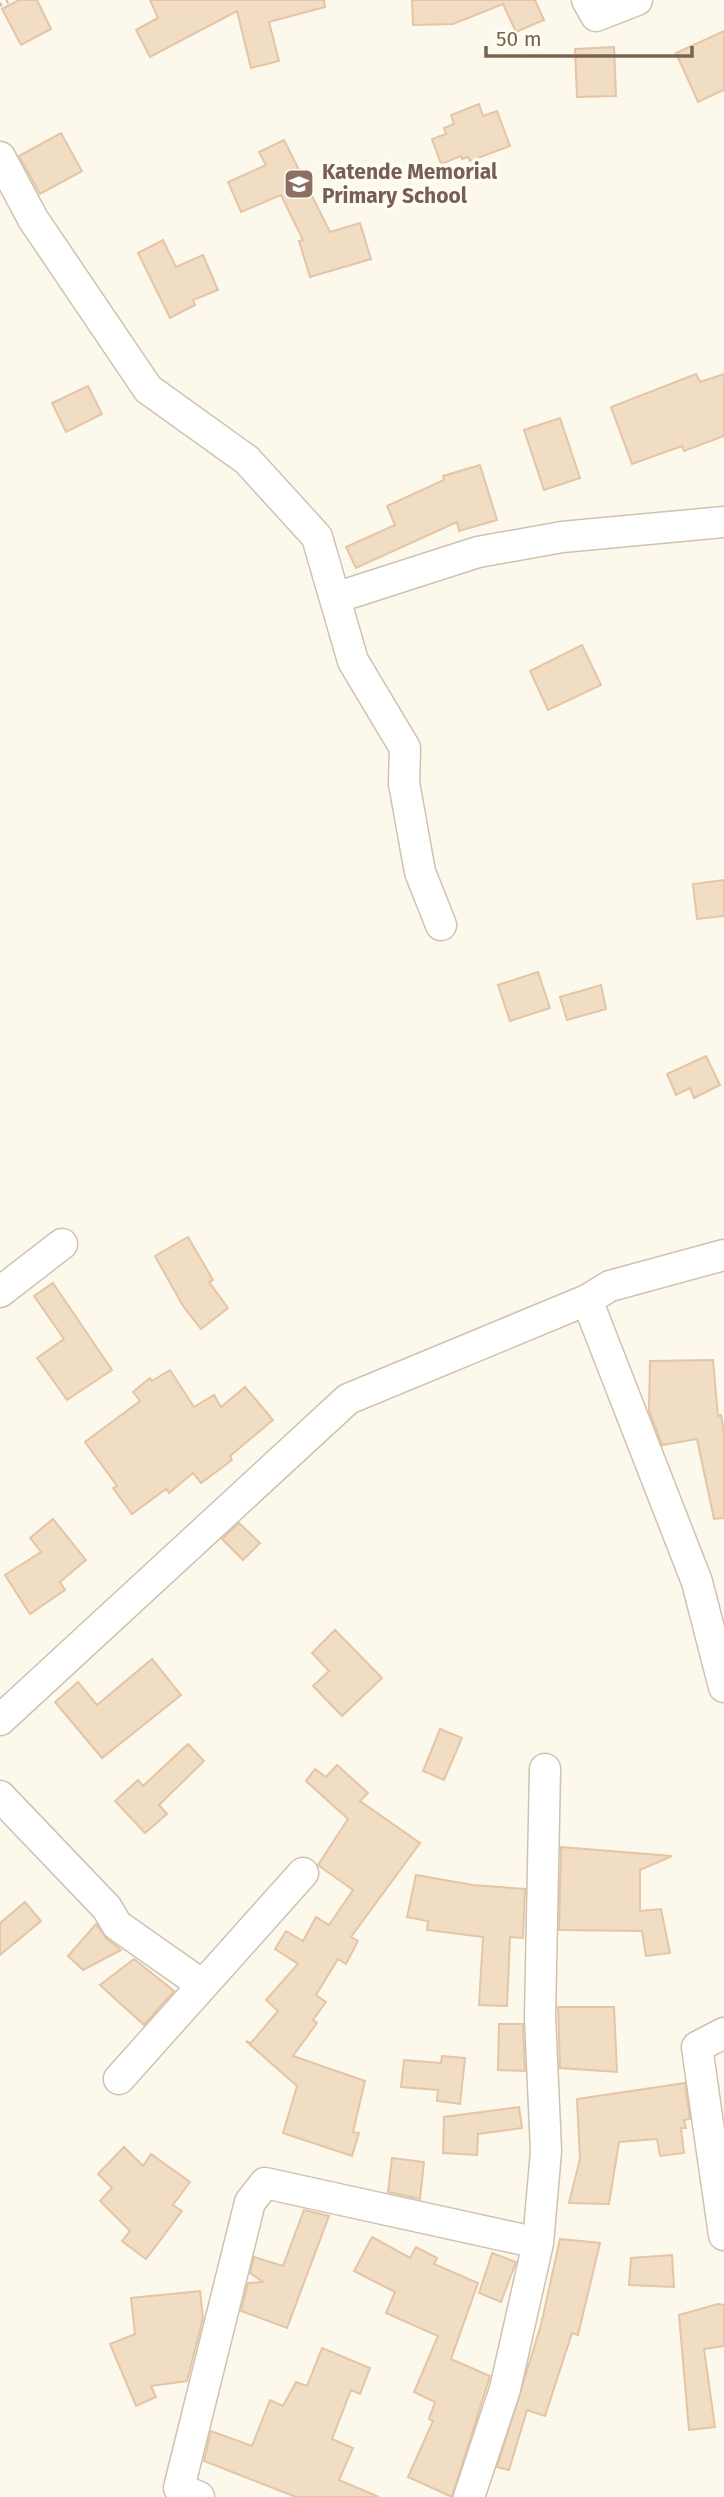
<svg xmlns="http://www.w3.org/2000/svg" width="724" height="2497" viewBox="0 0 724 2497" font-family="'Fira Sans',sans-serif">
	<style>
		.building { fill: #f1dcc4; stroke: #e4c5a5; stroke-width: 2 }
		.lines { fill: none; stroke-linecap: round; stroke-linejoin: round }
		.street-casing { stroke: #cfc2b1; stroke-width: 33 }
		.path { stroke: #d7c0a6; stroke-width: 4.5; stroke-dasharray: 2 5; stroke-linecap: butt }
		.street { stroke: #fff; stroke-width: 30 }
		.labels { text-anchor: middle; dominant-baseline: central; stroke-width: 7; stroke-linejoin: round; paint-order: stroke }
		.education-label { font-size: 21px; font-weight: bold; fill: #785e54; stroke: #fffcf3; text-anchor: start }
	</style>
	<rect width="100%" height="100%" fill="#fcf8ec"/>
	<!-- building -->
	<path class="building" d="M19 0H37L51 29 21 45 2 9Z
		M150 0H324L325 7 269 22 279 61 251 68 237 11 150 57 136 30 158 18Z
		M412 0H535L544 20 516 32 503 4 453 24 413 25Z
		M724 31V90L698 102 676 53Z
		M614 47 616 96 577 97 575 49Z
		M479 104 483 116 497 111 510 146 470 161 468 157 462 159 461 156 441 164 432 139 446 134 444 128 454 124 451 115Z
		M61 133 82 171 40 194 19 156Z
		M284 140 330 232 360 223 371 259 310 277 299 241 303 240 281 195 241 212 228 182 266 165 259 152Z
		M163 240 176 267 203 255 218 290 193 300 195 305 170 318 138 253Z
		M696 374 700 382 724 374V436L684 451 682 446 632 464 611 407Z
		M88 386 102 414 66 432 52 403Z
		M560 418 580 478 544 490 524 430Z
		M480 465 497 520 459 531 457 522 356 568 346 547 395 525 387 506 444 480 443 476Z
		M582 645 601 685 548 710 530 671Z
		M724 880V916L697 919 693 884Z
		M538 972 550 1008 510 1021 498 985Z
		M601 985 606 1009 567 1020 560 997Z
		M706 1056 720 1085 694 1098 690 1088 676 1095 667 1074Z
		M188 1237 213 1280 209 1282 228 1308 201 1329 183 1306 155 1256Z
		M53 1283 112 1370 67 1400 37 1358 64 1339 34 1296Z
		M713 1360 718 1416 721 1415 724 1432V1518L714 1519 697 1439 662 1445 649 1410 650 1361Z
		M170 1370 194 1407 214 1395 221 1407 245 1387 273 1420 230 1456 232 1460 201 1483 193 1473 169 1493 166 1489 132 1514 113 1488 117 1486 85 1442 140 1401 133 1392 150 1378 152 1381Z
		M53 1519 86 1560 60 1582 65 1590 30 1614 5 1575 41 1552 30 1538Z
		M239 1523 260 1543 243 1560 222 1539Z
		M335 1630 382 1678 342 1716 313 1686 329 1671 312 1653Z
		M152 1659 181 1695 102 1758 55 1702 78 1682 97 1705Z
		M440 1729 462 1738 444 1780 423 1771Z
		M188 1744 204 1761 159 1805 167 1814 145 1833 115 1801 138 1780 143 1786Z
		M337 1765 368 1793 360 1801 420 1843 351 1937 358 1941 346 1964 338 1959 316 1995 326 2002 313 2020 317 2023 293 2056 365 2081 353 2132 359 2133 352 2156 283 2133 297 2086 246 2041 251 2043 278 2011 266 2000 298 1964 275 1949 286 1931 303 1941 316 1917 329 1925 353 1890 318 1865 348 1819 306 1781 315 1769 326 1777Z
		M561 1847 672 1856 640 1870V1911L661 1909 670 1953 646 1956 642 1931 559 1930Z
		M416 1875 473 1885 525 1889 523 1938 510 1937 507 2006 479 2005 483 1937 427 1930 428 1921 407 1917Z
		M25 1902 41 1921 0 1955V1923Z
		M96 1924 107 1939 121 1950 83 1970 68 1956Z
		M134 1959 174 1991 144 2025 100 1985Z
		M558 2007H614L617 2072 560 2068Z
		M499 2024H523L525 2071 498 2070Z
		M442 2056 465 2058 460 2104 437 2101 438 2090 401 2087 404 2060 441 2063Z
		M685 2083 690 2119 684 2120 686 2128H681L684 2153 660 2156 657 2139 619 2142 609 2204 569 2203 580 2159 577 2099Z
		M519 2107 522 2128 478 2134 477 2155 443 2153 444 2117Z
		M124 2147 143 2166 151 2154 190 2182 173 2205 182 2211 146 2259 122 2241 130 2231 100 2201 112 2188 98 2174Z
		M392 2158 424 2162 420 2199 388 2192Z
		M304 2210 329 2216 287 2328 241 2311 248 2283 263 2282 250 2273 254 2257 283 2266Z
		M372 2237 410 2258 416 2247 437 2258 434 2264 478 2283 451 2359 490 2376 452 2497 408 2477 433 2421 429 2419 435 2402 414 2392 438 2336 386 2313 395 2292 354 2271Z
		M560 2239 600 2243 578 2335 572 2333 545 2416 527 2410 509 2470 497 2467 541 2325Z
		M492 2253 516 2262 501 2302 479 2293Z
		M672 2255 674 2287 629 2285 631 2258Z
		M200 2291 203 2318 187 2381 151 2386 156 2397 136 2406 110 2344 135 2334 131 2298Z
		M718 2304 724 2305V2346L704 2349 715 2427 689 2430 679 2315Z
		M322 2348 370 2368 360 2394 351 2390 332 2439 353 2448 339 2480 379 2497H296L204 2461 211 2431 252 2446 270 2400 283 2406 296 2382 307 2386Z"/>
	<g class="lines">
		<!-- street casing -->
		<g class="street-casing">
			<path id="street" d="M587 0 596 16 637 0
				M0 157 33 219 148 389 247 460 317 537 353 661 405 748 404 783 420 872 441 925
				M335 598 478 552 562 537 724 522
				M0 1292 62 1244
				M587 1300 697 1582 724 1687
				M0 1720 348 1399 587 1300 610 1286 724 1255
				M0 1796 107 1908 117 1925 201 1984
				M724 2033 697 2047 724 2235
				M119 2079 303 1873
				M199 2497 179 2488 250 2202 265 2183 538 2243
				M469 2497 505 2389 538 2243 546 2151 540 2017 545 1769"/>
		</g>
		<!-- path -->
		<path class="path" d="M0 5 11 0"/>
		<!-- street -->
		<use href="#street" class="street"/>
	</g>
	<!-- icons -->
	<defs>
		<g id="school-square" transform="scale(1.575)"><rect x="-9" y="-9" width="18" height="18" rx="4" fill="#8d6e63" stroke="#fffcf3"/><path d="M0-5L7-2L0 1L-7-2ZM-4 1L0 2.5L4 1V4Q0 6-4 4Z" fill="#fff"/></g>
	</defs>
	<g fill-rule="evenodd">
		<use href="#school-square" x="299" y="184"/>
	</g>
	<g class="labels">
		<!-- education labels -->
		<g class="education-label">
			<text x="322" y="172">Katende Memorial<tspan x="322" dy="24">Primary School</tspan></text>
		</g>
	</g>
	<!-- scale -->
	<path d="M486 46v10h206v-10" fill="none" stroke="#78634e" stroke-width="3.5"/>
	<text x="496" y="46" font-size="21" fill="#78634e" stroke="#fffcf3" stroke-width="5" paint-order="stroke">50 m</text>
</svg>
